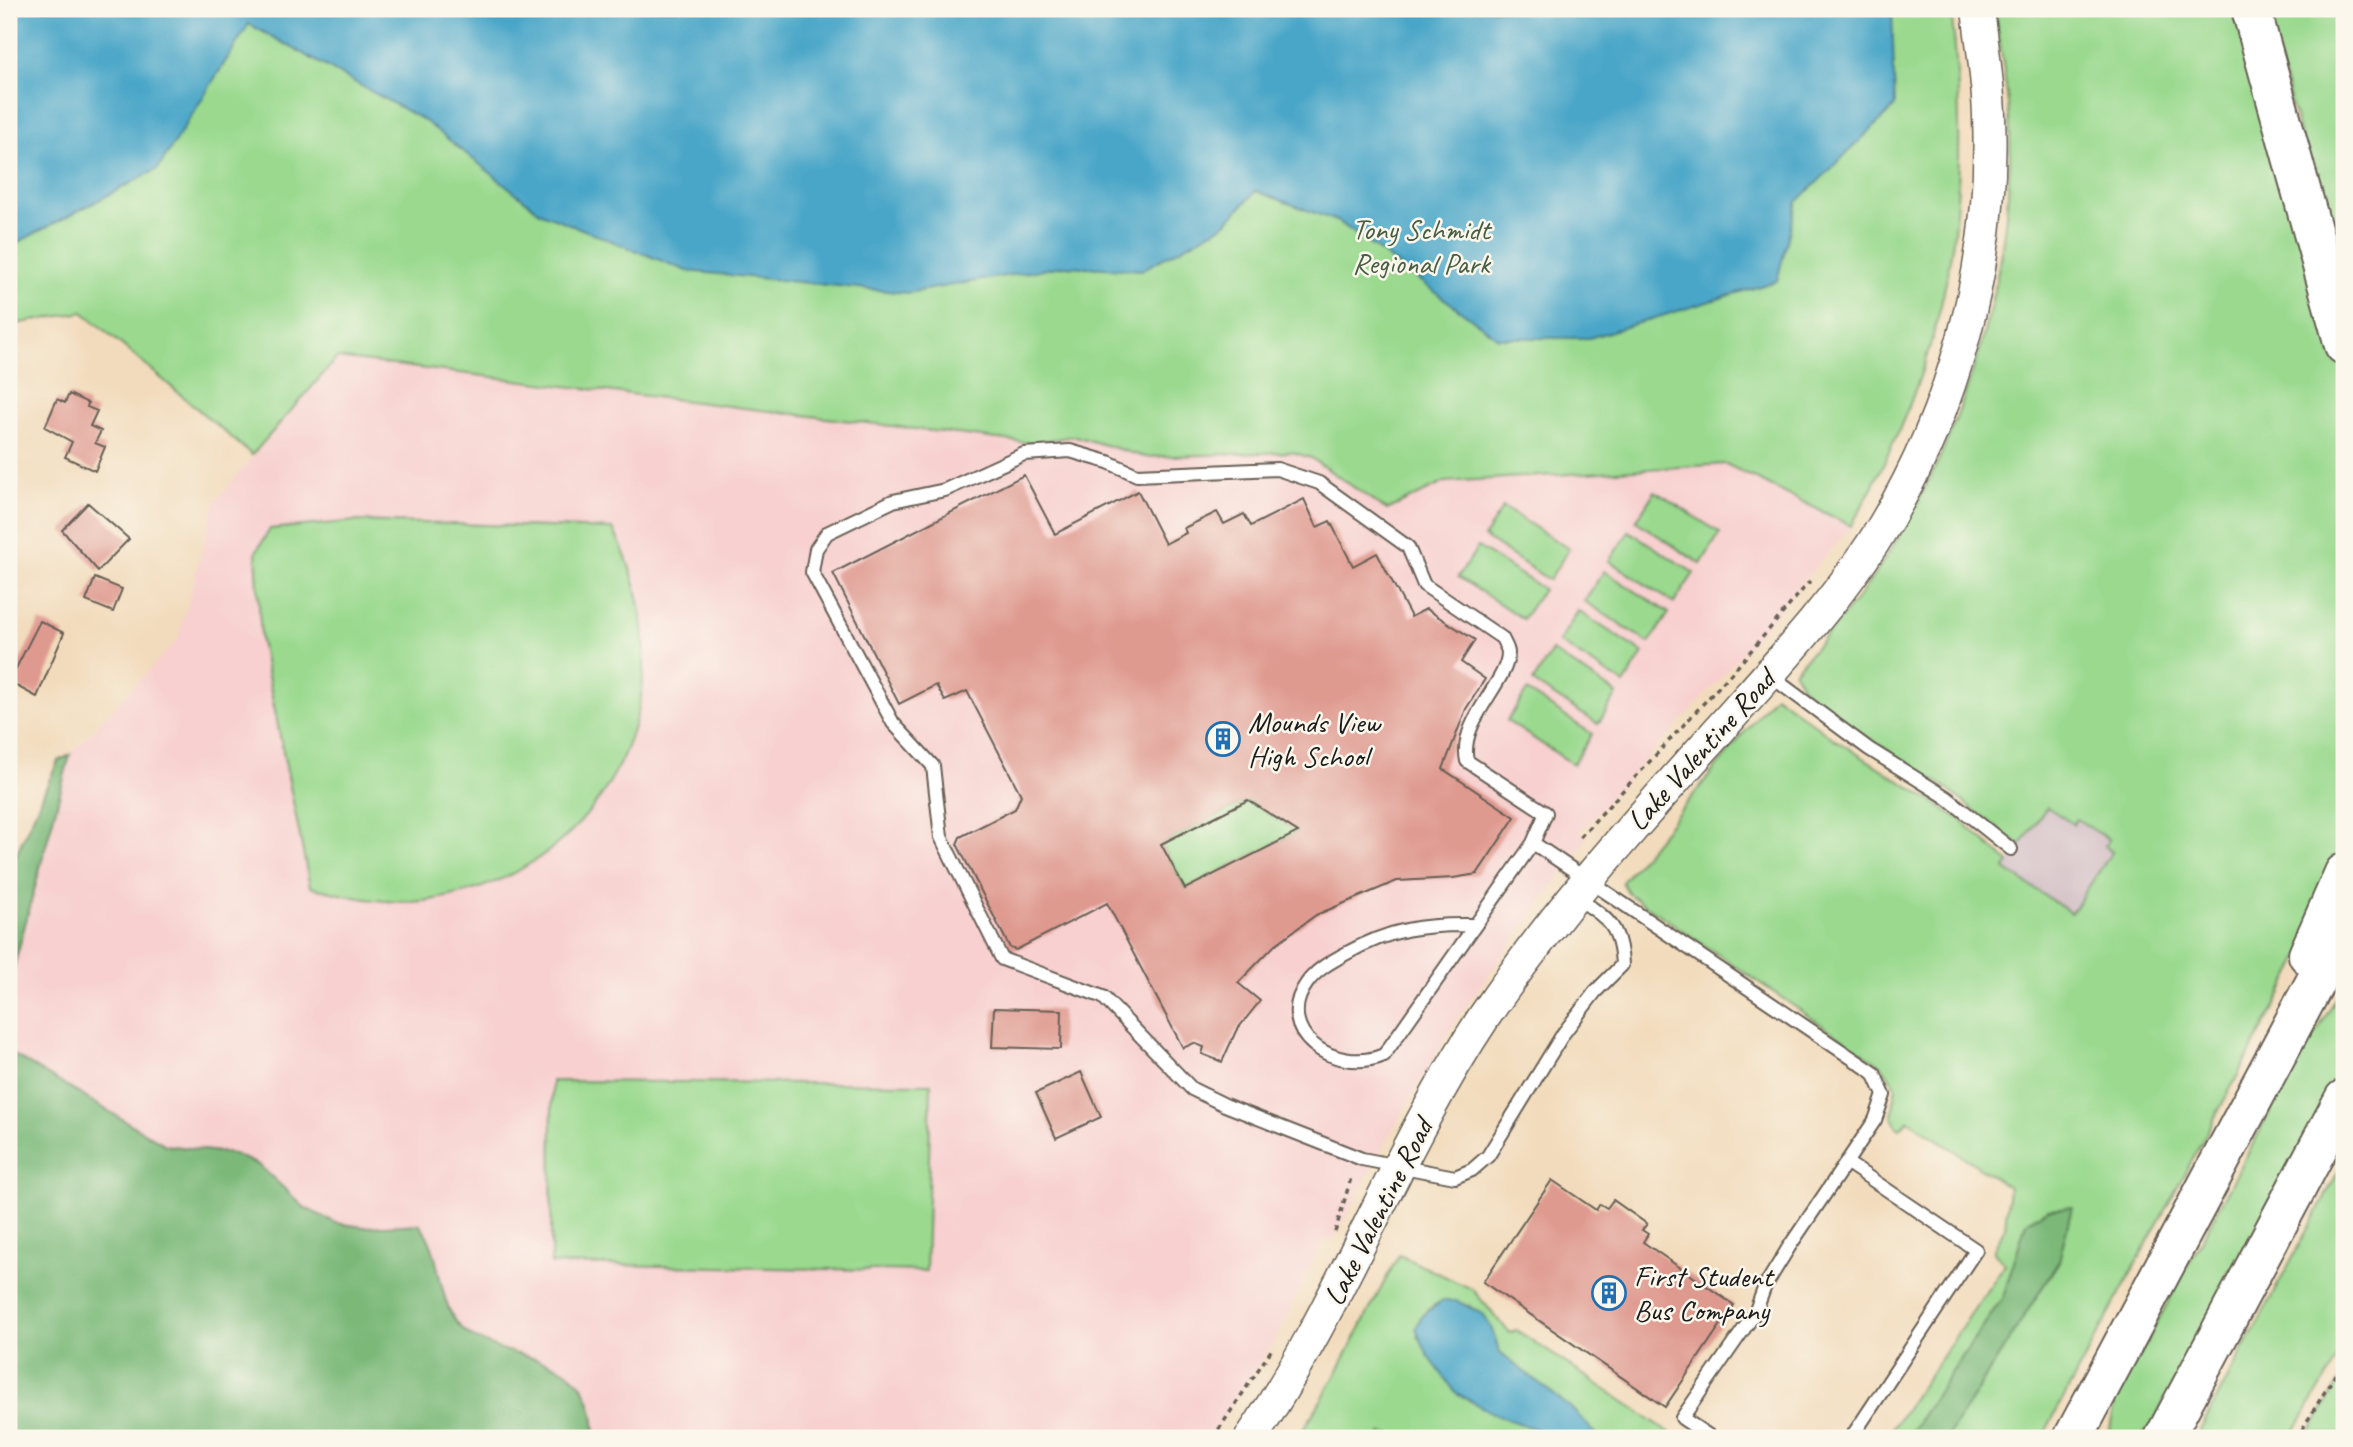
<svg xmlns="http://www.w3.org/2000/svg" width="2353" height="1447" viewBox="0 0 2353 1447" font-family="Caveat,sans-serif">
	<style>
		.built { fill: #f7d0cf }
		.industrial { fill: #d2bec5 }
		.green { fill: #9ad98e; stroke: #5b7a55; stroke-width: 2 }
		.forest { fill: #7bb979; stroke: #4c6a4a; stroke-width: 2 }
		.water { fill: #49a6c8; stroke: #326172; stroke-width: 2 }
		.building { fill: #df9a90; fill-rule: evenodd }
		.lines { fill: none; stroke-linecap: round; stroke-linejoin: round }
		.service-casing { stroke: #675f54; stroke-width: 16 }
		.tertiary-casing { stroke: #675f54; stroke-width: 35 }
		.motorway-casing { stroke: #675f54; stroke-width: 42 }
		.path { stroke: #675f54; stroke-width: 3.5; stroke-dasharray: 5 5; stroke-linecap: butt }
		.service { stroke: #fff; stroke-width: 12 }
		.tertiary { stroke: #fff; stroke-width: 32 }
		.motorway { stroke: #fff; stroke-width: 38 }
		.labels { text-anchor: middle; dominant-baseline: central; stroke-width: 5; stroke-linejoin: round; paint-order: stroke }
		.park-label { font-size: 30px; fill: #485e44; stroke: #fbf7ec }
		.poi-label { font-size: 30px; fill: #1c1c1c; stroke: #fbf7ec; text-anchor: start }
		.street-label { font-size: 30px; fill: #1c1c1c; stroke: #fbf7ec }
	</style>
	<rect width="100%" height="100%" fill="#fbf7ec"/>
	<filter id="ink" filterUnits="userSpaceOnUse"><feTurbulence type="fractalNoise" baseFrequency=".0143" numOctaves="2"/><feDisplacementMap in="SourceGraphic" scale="14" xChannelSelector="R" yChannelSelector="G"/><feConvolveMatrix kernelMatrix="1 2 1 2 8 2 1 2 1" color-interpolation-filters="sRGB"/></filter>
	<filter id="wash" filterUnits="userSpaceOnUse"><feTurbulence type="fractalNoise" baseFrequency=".00686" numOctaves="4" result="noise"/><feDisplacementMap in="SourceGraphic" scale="28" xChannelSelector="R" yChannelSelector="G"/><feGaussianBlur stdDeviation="1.57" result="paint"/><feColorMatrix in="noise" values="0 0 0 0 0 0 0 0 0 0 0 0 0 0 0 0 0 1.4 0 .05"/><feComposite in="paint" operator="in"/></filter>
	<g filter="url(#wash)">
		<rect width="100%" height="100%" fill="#f2dbbc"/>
		<!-- built -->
		<path class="built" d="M337 358 1030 443 1075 436 1145 457 1292 452 1311 458 1387 510 1445 482 1726 464 1851 526 1718 681 1580 831 1587 839 1456 1020 1388 1137 1334 1239 1322 1242 1275 1340 1209 1438H595L594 1409 551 1364 471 1336 447 1309 430 1237 419 1224 364 1227 336 1223 305 1208 233 1154 166 1145 9 1052V985L70 755 178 639 215 502Z"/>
		<!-- industrial -->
		<path class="industrial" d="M2047 807 2072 824 2077 818 2109 840 2113 852 2071 914 2005 869Z"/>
		<!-- green -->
		<path class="green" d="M9 9H1951C1975 207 1950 352 1851 526L1726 464 1445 482 1387 510 1311 458 1292 452 1145 457 1075 436 1030 443 337 358 252 455 83 312 9 325Z
			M1995 9H2245L2344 366V858L2321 916 2274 1008 2042 1438H1947L2059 1261 2026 1223 2003 1297 1907 1438H1886L2005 1264 1993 1252 2005 1227 2009 1187 1908 1120 1900 1128 1897 1127 1892 1117 1896 1086 1882 1066 1629 894 1622 882 1775 695 1834 739 1960 819 2009 863 2005 869 2071 913 2112 852 2105 846 2109 840 2077 819 2073 824 2047 807 2020 846 1943 786 1818 705 1807 694 1794 672C1817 644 1844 617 1866 587 1953 463 2006 309 2010 156 2012 108 2001 57 1995 9Z
			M2265 9H2344V86L2339 131 2344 166V295Z
			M1655 491 1720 533 1701 564 1636 521Z
			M1503 507 1569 549 1549 580 1484 537Z
			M357 521 613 529C694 684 612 869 436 899 393 907 351 897 310 887L261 641 256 552 270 529Z
			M1629 531 1694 573 1674 603 1609 561Z
			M1478 547 1543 589 1523 619 1458 577Z
			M1604 571 1669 613 1649 643 1584 601Z
			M1578 611 1643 653 1624 684 1559 642Z
			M1552 651 1617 694 1598 724 1533 682Z
			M1527 691 1592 734 1573 764 1507 721Z
			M1248 800 1298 832 1185 889 1161 844Z
			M2344 985V1066L2151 1426 2140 1438H2116L2109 1434 2116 1399 2276 1101Z
			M552 1081 931 1084 926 1271 551 1264Z
			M2344 1161V1348L2291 1438H2196Z
			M1399 1255 1472 1289 1510 1333 1516 1330 1678 1438H1600L1570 1407 1500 1353 1491 1327 1470 1306 1442 1301C1427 1308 1415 1319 1418 1337L1496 1415 1561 1438H1413L1382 1433 1379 1438H1298C1336 1380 1365 1316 1399 1255Z
			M2344 1373V1438H2306Z"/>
		<!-- forest -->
		<path class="forest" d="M70 755 9 985V870L58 761Z
			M9 1052 166 1145 233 1154 259 1165 305 1208 336 1223 364 1227 419 1224C447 1256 432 1313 473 1337 530 1369 594 1347 595 1438H9Z
			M2072 1207 2059 1261 1947 1438H1907L2003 1297 2026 1223 2048 1209Z"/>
		<!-- water -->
		<path class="water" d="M9 9H1892L1895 106 1797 202 1777 281 1589 338H1498L1339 222 1256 191 1224 225 1142 270 1063 266 907 293 687 271 541 213 425 121 249 24 158 169 9 247Z
			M1442 1301H1457L1483 1314 1491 1327 1500 1353 1570 1407 1600 1438H1561L1496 1415 1456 1393 1427 1354 1416 1328 1421 1317Z"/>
		<g id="blocks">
			<!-- building -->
			<path class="building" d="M69 394 88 403 87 407 97 411 90 426 101 431 95 443 105 447 95 471 65 457 72 442 45 427 57 399 65 403Z
				M1024 475 1055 534 1138 491 1165 544 1186 533 1184 528 1217 512 1224 524 1244 514 1251 526 1304 499 1317 527 1330 521 1353 566 1377 553 1411 617 1426 609 1475 640 1461 662 1485 679 1466 709 1443 769 1515 817 1477 874 1453 878 1397 881 1316 915 1276 944 1238 983 1260 1001 1236 1031 1222 1062 1202 1054 1204 1047 1194 1043 1183 1048 1107 903 1016 950 1010 948 957 844 960 837 1015 809 1021 795 967 691 945 701 936 685 899 704 833 573ZM1248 800 1298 832 1185 889 1161 844Z
				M88 503 129 539 98 571 62 530Z
				M95 578 122 589 113 612 86 601Z
				M40 621 64 633 37 697 9 682Z
				M994 1008 1062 1010 1061 1049 992 1047Z
				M1081 1072 1101 1117 1056 1138 1036 1093Z
				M1552 1180 1596 1210 1600 1204 1607 1208 1613 1200 1647 1224 1642 1230 1648 1234 1643 1242 1734 1305 1665 1407 1483 1282Z"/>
		</g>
	</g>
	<g filter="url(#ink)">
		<use href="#blocks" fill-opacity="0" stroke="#675f54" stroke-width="2"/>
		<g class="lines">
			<!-- service casing -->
			<g class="service-casing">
				<path id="service" d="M1769 675 1869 749 1946 797 2011 849
					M1533 843 1546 813 1467 761C1458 721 1508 682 1508 653 1508 648 1504 643 1502 638L1424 585 1408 547 1319 483 1277 469 1137 475 1108 462 1070 451 1024 454 945 490 893 501 827 533 816 549 812 572 893 723 933 766 941 837 1002 959 1103 997 1192 1089 1225 1105 1362 1159 1455 1177 1472 1170 1488 1156 1563 1034 1595 992 1622 965C1620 925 1608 919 1576 897
					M1474 925C1423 924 1390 929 1345 954 1331 962 1317 969 1307 983 1272 1031 1334 1076 1384 1055L1533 843 1874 1073 1884 1095 1875 1120 1789 1247 1765 1286 1755 1313 1682 1418 1712 1438
					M1846 1162 1976 1250 1851 1438"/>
			</g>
			<!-- tertiary casing -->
			<g class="tertiary-casing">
				<path id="tertiary" d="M1251 1438C1341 1305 1395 1151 1484 1017 1554 913 1637 822 1720 729 1773 669 1830 609 1873 543 1953 419 1995 263 1989 116 1988 80 1982 44 1978 9"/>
			</g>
			<!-- motorway casing -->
			<g class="motorway-casing">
				<path id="motorway" d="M2251 9 2344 345
					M2308 955 2344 873
					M2073 1438 2344 928
					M2164 1438 2344 1099"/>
			</g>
			<!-- path -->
			<path class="path" d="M1580 837 1738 666 1810 581
				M1335 1232 1351 1178
				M1213 1438 1272 1349
				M2297 1438 2344 1360"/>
			<!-- service -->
			<use href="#service" class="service"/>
			<!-- tertiary -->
			<use href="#tertiary" class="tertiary"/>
			<!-- motorway -->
			<use href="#motorway" class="motorway"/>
		</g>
	</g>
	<!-- icons -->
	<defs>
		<g id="building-ring" transform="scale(1.75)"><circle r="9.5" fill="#fbf7ec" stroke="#1f6fb2" stroke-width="1.5"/><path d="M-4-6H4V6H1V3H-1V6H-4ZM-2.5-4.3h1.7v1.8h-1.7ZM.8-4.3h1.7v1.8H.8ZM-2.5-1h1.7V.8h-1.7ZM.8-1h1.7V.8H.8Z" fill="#1f6fb2"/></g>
	</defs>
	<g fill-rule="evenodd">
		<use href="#building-ring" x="1223" y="739"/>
		<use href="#building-ring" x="1609" y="1293"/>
	</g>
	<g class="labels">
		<!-- park labels -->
		<g class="park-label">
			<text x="1421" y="229">Tony Schmidt<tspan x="1421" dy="34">Regional Park</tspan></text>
		</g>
		<!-- poi labels -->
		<g class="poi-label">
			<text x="1248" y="722">Mounds View<tspan x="1248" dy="34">High School</tspan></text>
			<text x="1634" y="1276">First Student<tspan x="1634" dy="34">Bus Company</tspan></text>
		</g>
		<!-- street labels -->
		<g class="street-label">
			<text transform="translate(1701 750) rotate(-48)">Lake Valentine Road</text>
			<text transform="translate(1378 1212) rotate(-63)">Lake Valentine Road</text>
		</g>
	</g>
	<!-- margin -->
	<rect width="2353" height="1447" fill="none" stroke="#fbf7ec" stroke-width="35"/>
</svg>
